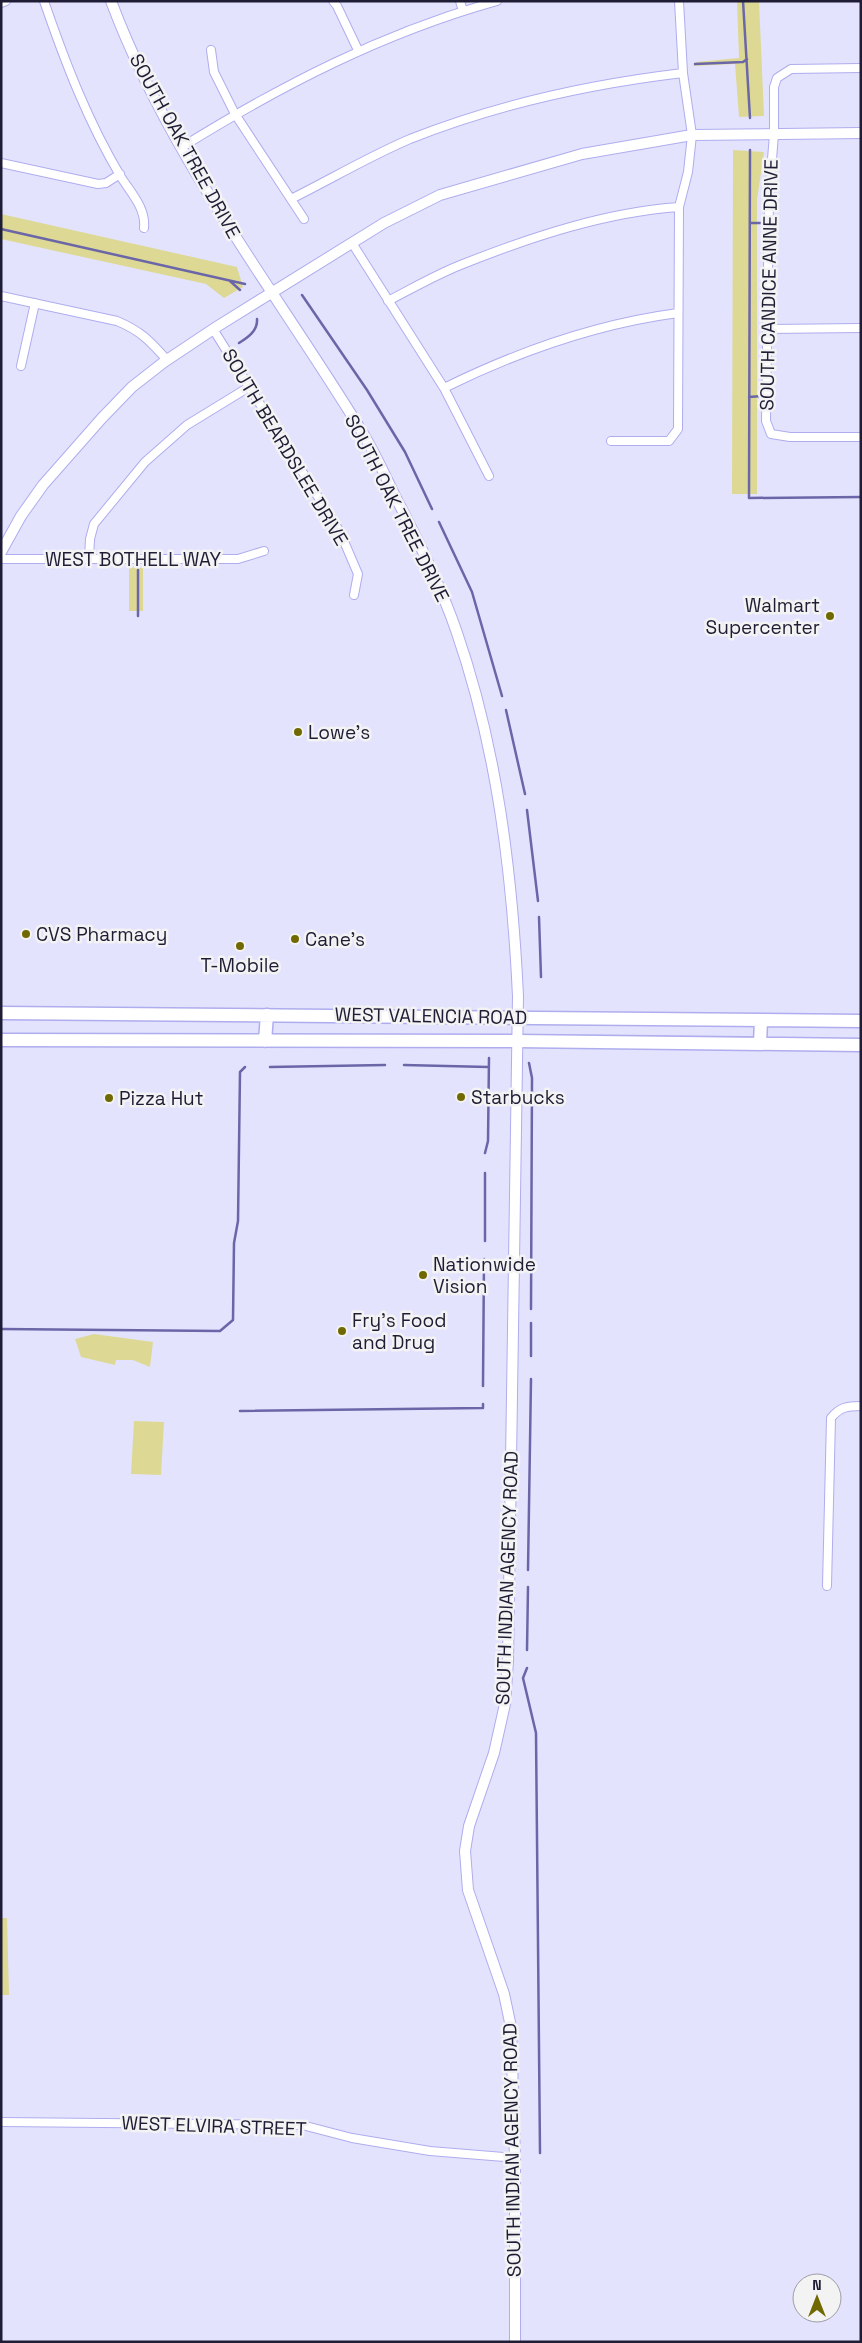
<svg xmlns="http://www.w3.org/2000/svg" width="862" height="2343" viewBox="0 0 862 2343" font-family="'Space Grotesk',sans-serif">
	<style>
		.green { fill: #ddd995 }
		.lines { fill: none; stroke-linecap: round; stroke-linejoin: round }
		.stream { stroke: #6b66a7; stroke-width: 2.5 }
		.minor-casing { stroke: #afadee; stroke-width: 10 }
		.tertiary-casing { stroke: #afadee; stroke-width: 12 }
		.primary-casing { stroke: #afadee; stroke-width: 15 }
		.minor { stroke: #fff; stroke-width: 8 }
		.tertiary { stroke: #fff; stroke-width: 10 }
		.primary { stroke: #fff; stroke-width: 12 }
		.poi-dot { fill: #706902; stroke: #f3f3f3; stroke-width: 2 }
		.labels { text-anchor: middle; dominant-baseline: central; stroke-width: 5; stroke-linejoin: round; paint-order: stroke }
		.street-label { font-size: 19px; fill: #1f1d35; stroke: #f3f3f3 }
		.poi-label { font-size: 19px; fill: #1f1d35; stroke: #f3f3f3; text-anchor: start }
	</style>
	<rect width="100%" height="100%" fill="#e3e3fe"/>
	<!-- green -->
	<path class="green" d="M737 1H759L764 116 739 117 735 64 693 66 696 62 739 58Z
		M733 150 764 152 757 200V494H732Z
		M1 214 237 267 243 287 224 298 206 284 1 239Z
		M129 567 143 568V611H129Z
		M94 1334 153 1342 150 1367 133 1360H116L115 1365 81 1357 75 1339Z
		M134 1421 164 1422 161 1475 131 1474Z
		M1 1918H7L9 1995H1Z"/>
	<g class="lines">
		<!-- stream -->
		<path class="stream" d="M743 1 750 118
			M695 64 743 62 747 59
			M750 150 749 498 861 497
			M750 223H761
			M1 229 245 284
			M230 281 240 290
			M302 295 367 390 405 452 432 509
			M239 343C247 338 258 331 257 319
			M749 397 762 396
			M439 522 472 592 502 696
			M138 616V570
			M506 710 525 794
			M527 810 538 901
			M539 917 541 977
			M529 1063 532 1078 531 1309
			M404 1065 488 1067
			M270 1067 385 1065
			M485 1153 488 1141 489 1058
			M485 1241V1173
			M531 1323V1356
			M1 1329 220 1331 233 1320 234 1243 238 1221 240 1072 245 1067
			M483 1386 484 1259
			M240 1411 483 1408V1404
			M528 1570 531 1379
			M527 1650 528 1587
			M527 1668 523 1678 536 1733 540 2153"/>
		<!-- minor casing -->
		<g class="minor-casing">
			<path id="minor" d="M44 1C65 62 88 122 121 177 131 193 146 208 144 228
				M333 1 337 6 358 50
				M460 1 463 11
				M1 3 6 1
				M211 50 214 72 235 114 304 219
				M861 68 791 69 777 78 774 87V134L769 197 766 421 771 434 790 437H861
				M182 147C282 85 383 33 497 1
				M1 163 98 184 106 183 120 174
				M291 199C331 179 370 156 410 139 498 104 590 84 683 73
				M352 243 444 388 489 476
				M1 296 117 321C141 331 150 341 167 360
				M388 301C413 288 437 274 463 264 531 237 606 212 679 207
				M213 329 340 532 358 574 354 595
				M768 329 861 328
				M21 366 35 303
				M444 388C519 351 595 324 678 313
				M611 441H669L678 429 679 207 688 172 692 135 683 73 679 1
				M89 558 90 539 94 524 145 462 187 425 249 387
				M1 559H238L264 551
				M827 1586 831 1418C840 1407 847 1406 861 1406
				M1 2122 302 2125 352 2138 430 2151 515 2158"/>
		</g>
		<!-- tertiary casing -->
		<g class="tertiary-casing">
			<path id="tertiary" d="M111 1C169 156 273 287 359 427 374 450 385 476 397 500 419 542 440 584 456 630 497 748 512 871 518 996L508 1661 505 1704 494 1753 469 1826 465 1851 468 1890 504 1994 511 2027 515 2158V2342
				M1 552 21 516 43 485 102 418 132 387 164 362 218 326 384 223 440 195 582 154 692 135 861 133"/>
		</g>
		<!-- primary casing -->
		<g class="primary-casing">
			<path id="primary" d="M1 1013 861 1021
				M1 1040 516 1041 861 1045
				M265 1041 267 1015
				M760 1044 761 1020"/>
		</g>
		<!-- minor -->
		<use href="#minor" class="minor"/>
		<!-- tertiary -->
		<use href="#tertiary" class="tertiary"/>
		<!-- primary -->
		<use href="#primary" class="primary"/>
	</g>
	<!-- markers -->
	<g class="poi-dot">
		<circle cx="830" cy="616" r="5"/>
		<circle cx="298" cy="732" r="5"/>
		<circle cx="26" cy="934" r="5"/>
		<circle cx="295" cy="939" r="5"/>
		<circle cx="240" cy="946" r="5"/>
		<circle cx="461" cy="1097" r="5"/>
		<circle cx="109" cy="1098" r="5"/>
		<circle cx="423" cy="1275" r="5"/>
		<circle cx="342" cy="1331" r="5"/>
	</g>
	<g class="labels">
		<!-- street labels -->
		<g class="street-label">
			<text transform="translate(185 146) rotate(61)">SOUTH OAK TREE DRIVE</text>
			<text transform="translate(769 285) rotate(-89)">SOUTH CANDICE ANNE DRIVE</text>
			<text transform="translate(285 447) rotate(59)">SOUTH BEARDSLEE DRIVE</text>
			<text transform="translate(397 508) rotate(63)">SOUTH OAK TREE DRIVE</text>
			<text x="133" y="559">WEST BOTHELL WAY</text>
			<text transform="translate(431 1016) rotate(1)">WEST VALENCIA ROAD</text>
			<text transform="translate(507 1578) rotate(-88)">SOUTH INDIAN AGENCY ROAD</text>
			<text transform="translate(214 2126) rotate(2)">WEST ELVIRA STREET</text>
			<text transform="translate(512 2150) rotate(-91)">SOUTH INDIAN AGENCY ROAD</text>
		</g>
		<!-- poi labels -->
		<g class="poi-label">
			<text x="820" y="605" text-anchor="end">Walmart<tspan x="820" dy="22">Supercenter</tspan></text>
			<text x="308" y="732">Lowe’s</text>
			<text x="36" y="934">CVS Pharmacy</text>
			<text x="305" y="939">Cane's</text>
			<text x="240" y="965" text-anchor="middle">T-Mobile</text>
			<text x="471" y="1097">Starbucks</text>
			<text x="119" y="1098">Pizza Hut</text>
			<text x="433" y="1264">Nationwide<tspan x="433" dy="22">Vision</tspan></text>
			<text x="352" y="1320">Fry's Food<tspan x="352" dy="22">and Drug</tspan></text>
		</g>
	</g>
	<!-- border -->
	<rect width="862" height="2343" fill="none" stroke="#1f1d35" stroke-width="5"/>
	<!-- north arrow -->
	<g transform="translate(817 2298)"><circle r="24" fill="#f3f3f3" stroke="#9e9da7"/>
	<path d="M0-4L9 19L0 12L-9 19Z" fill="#706902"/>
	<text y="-8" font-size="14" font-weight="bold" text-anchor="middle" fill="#1f1d35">N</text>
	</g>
</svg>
